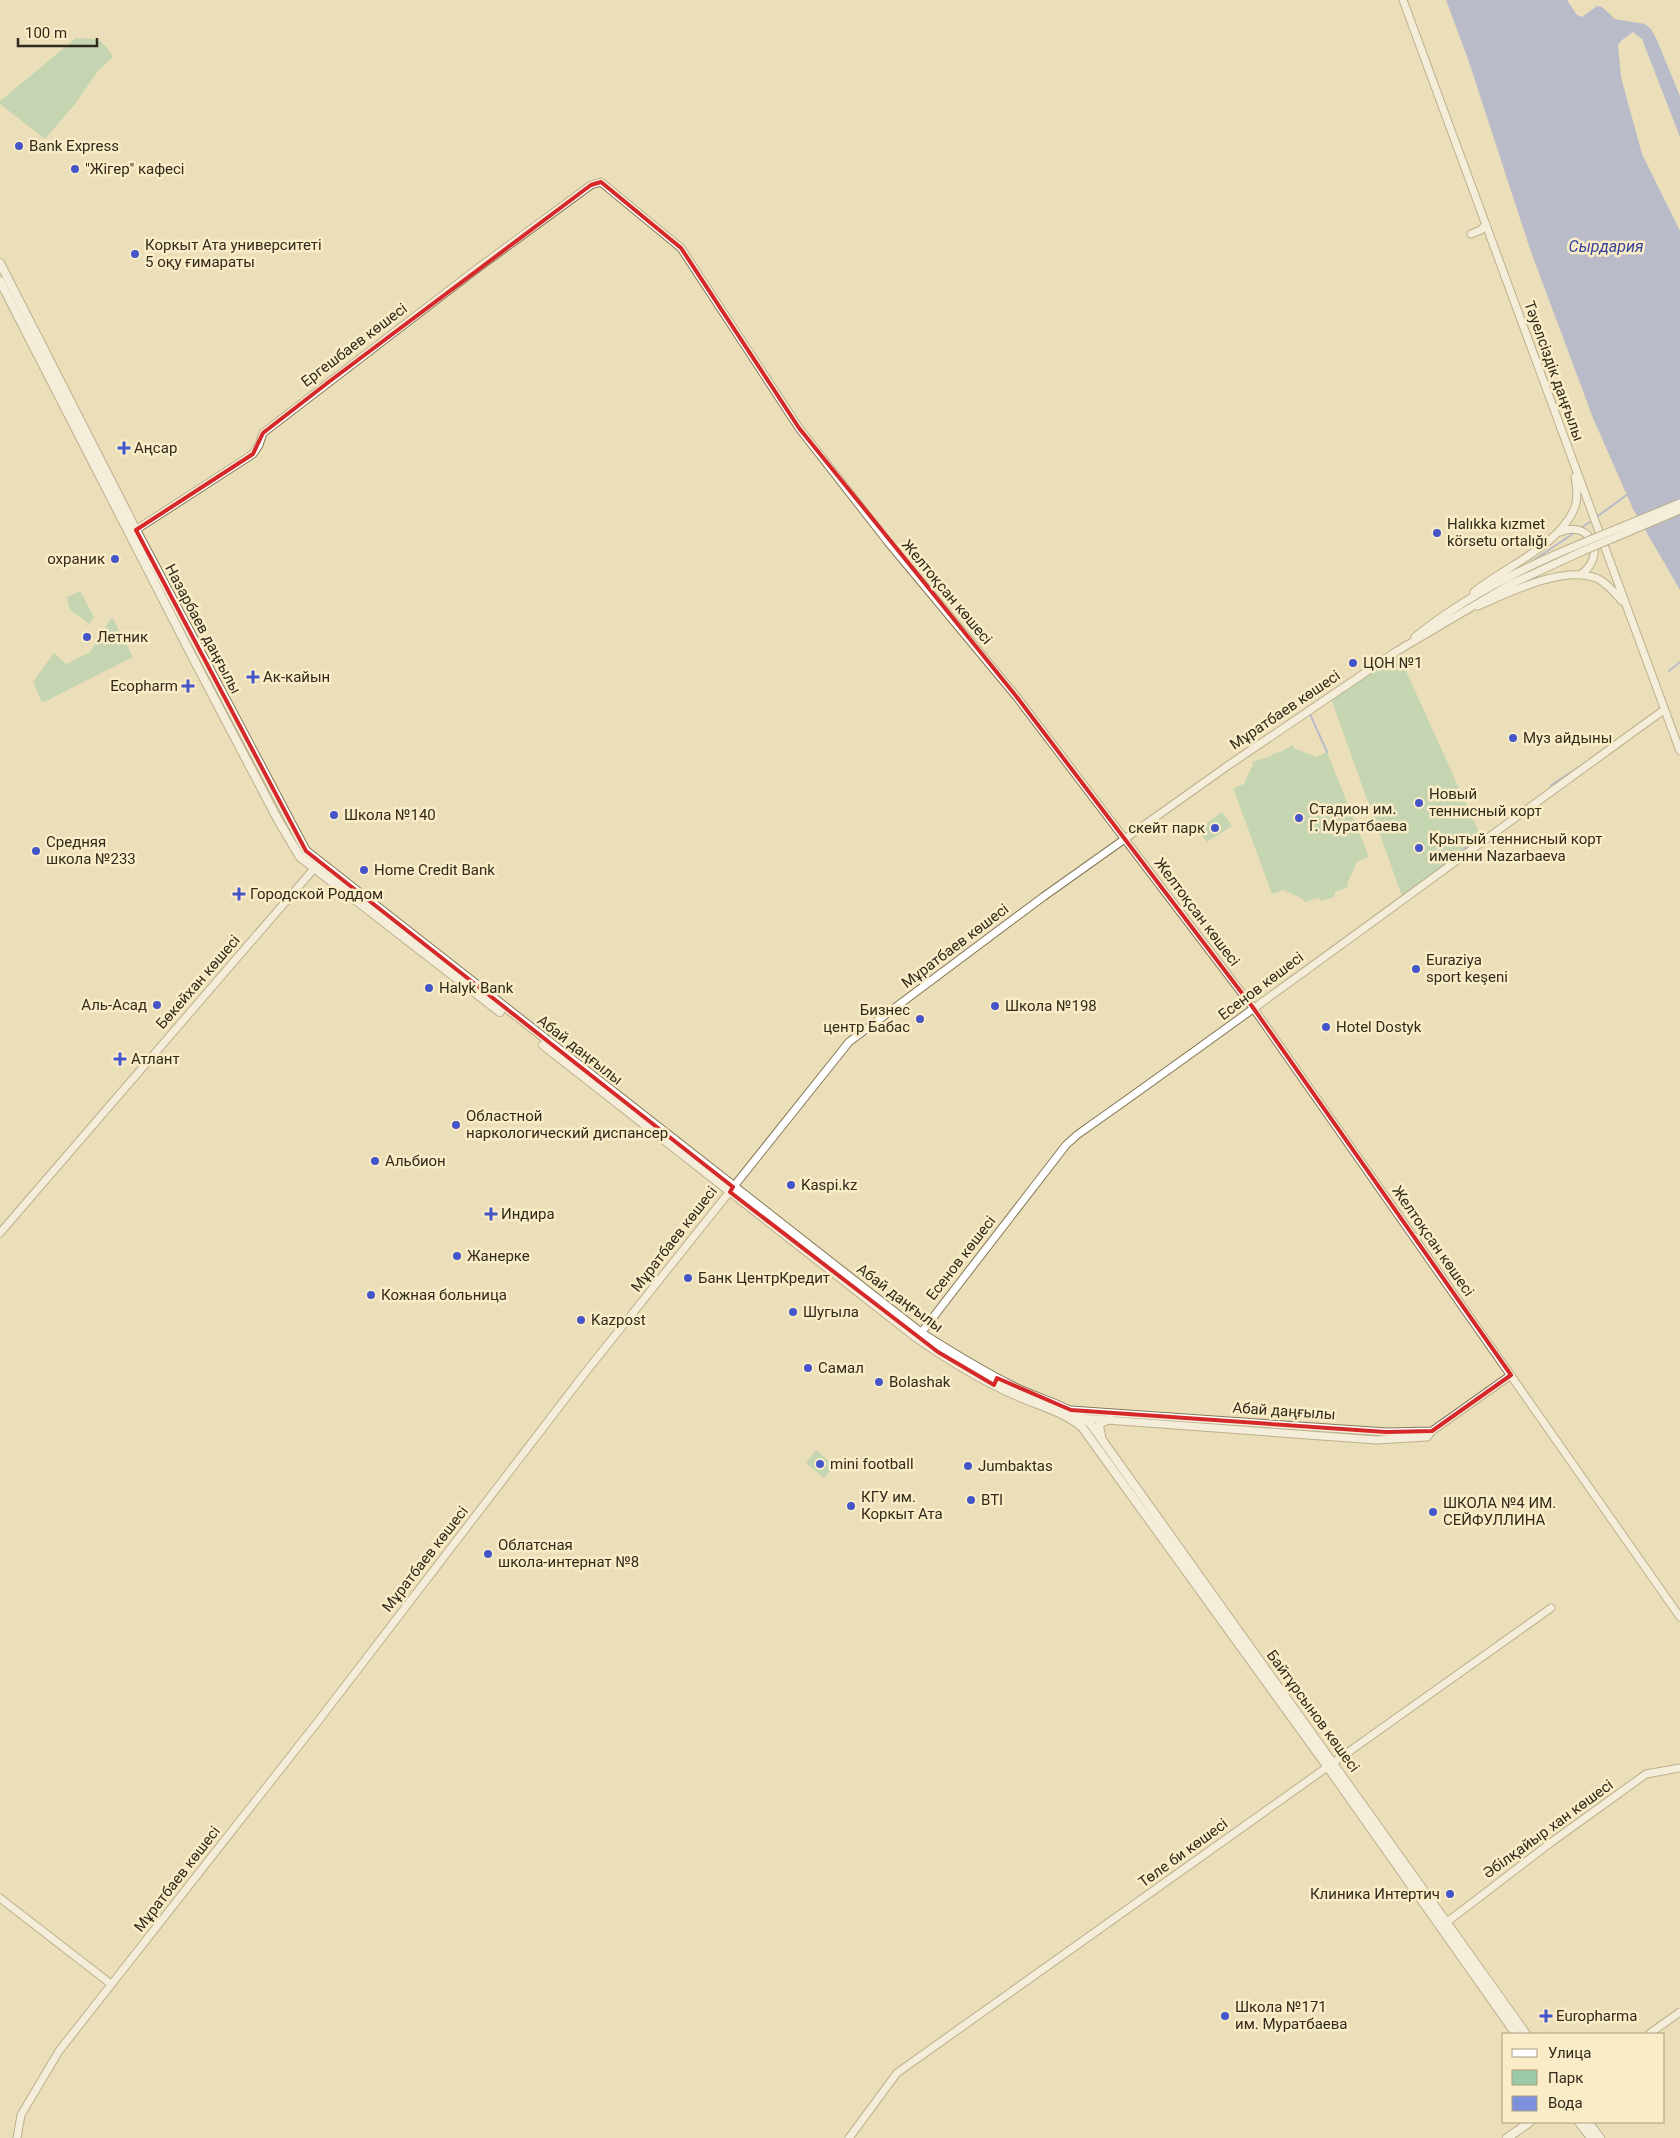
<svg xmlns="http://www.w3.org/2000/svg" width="1680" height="2138" viewBox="0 0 1680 2138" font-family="Roboto,sans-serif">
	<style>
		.green { fill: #9acba6 }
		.water { fill: #7c90dc }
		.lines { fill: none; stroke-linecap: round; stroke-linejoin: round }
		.stream { stroke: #7c90dc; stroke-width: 2 }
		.tertiary-casing { stroke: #857957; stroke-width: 9 }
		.secondary-casing { stroke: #857957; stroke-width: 10 }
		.tertiary { stroke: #fff; stroke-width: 7 }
		.secondary { stroke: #fff; stroke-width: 8 }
		.tertiary-bridge-casing { stroke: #857957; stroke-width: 9; stroke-linecap: butt }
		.tertiary-bridge { stroke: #fff; stroke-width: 7 }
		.marked { fill: none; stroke: #d62828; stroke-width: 4; stroke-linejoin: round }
		.poi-dot { fill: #4455c9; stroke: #f9ecc6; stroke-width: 2 }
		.labels { text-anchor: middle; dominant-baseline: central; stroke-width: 5; stroke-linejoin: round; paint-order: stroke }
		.poi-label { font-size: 15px; fill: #302b1c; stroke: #f9ecc6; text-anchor: start }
		.street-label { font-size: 15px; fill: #302b1c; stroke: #f9ecc6 }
		.water-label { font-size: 16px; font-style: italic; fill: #35439d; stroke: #f9ecc6 }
	</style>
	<rect width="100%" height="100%" fill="#ebdfb9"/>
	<!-- green -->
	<path class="green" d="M76 38C97 39 102 38 113 57L98 71 75 104 45 139 0 104V101Z
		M80 591 94 617 89 624 70 610 67 597Z
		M112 617 133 657 42 703 33 682 54 653 66 664 90 652Z
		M1397 651 1483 841 1403 899 1330 696Z
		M1293 745 1294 748 1316 757 1327 752 1369 857 1357 862 1347 884 1348 887 1335 892 1334 897 1322 901 1318 898 1305 902 1303 899 1283 890 1272 894 1233 788 1244 784 1253 764 1252 762 1271 756 1273 753 1276 754 1277 751 1280 752Z
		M1222 812 1232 826 1207 842 1197 830Z
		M816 1450 835 1466 824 1478 806 1463Z"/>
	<!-- water -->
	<path class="water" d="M1446 0H1567L1577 15 1582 17 1597 6 1602 7 1615 19 1645 24 1651 29 1656 38 1680 96V137L1642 39 1633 32 1622 40 1618 45 1621 77 1642 154 1680 231V590L1633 509 1593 418 1530 249 1468 59Z"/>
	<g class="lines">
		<!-- stream -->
		<path class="stream" d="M1598 516 1628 494
			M1581 528 1590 522
			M1528 564 1574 533
			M1451 615 1470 602
			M1669 671 1680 662
			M1313 712 1310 714 1327 752
			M1551 785 1587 762
			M1473 843 1477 839
			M1440 852 1448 861 1468 846"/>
		<!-- tertiary casing -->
		<g class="tertiary-casing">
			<path id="tertiary" d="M1403 0 1680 751
				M1471 234 1481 230 1486 224
				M1560 532C1591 519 1608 556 1580 575
				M131 533 253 454 259 445 263 433 478 268 591 185 601 182 681 248 799 428 888 542 1016 696 1254 1009 1680 1617
				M1474 592C1504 567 1560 546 1575 507 1578 498 1577 487 1575 477
				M1478 606C1508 593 1563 565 1596 578 1606 582 1615 593 1622 601
				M1415 637C1464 597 1522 568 1580 544
				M0 1233 318 864
				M921 1333 1066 1145 1077 1135C1274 996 1468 851 1664 710
				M1071 1410 1386 1432 1432 1431
				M1080 1418 1376 1440 1427 1437 1432 1431 1511 1375
				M0 1898 111 1984
				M1442 1923 1447 1922 1553 1841 1646 1774 1680 1768
				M1649 2034 1680 2012
				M17 2138 21 2115 59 2051 319 1720 585 1373 849 1042 1043 897 1226 767 1397 651 1509 585 1583 551
				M849 2138 897 2073 1551 1608"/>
		</g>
		<!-- secondary casing -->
		<g class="secondary-casing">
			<path id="secondary" d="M0 263 136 530 306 851 921 1333C951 1352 981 1371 1014 1387 1039 1399 1068 1406 1090 1423L1526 2034
				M0 281 192 656 278 820 300 857 500 1012
				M543 1045 917 1338C947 1359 979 1379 1013 1394 1035 1404 1063 1411 1082 1427L1327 1766 1516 2034
				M1101 1436 1099 1426 1100 1423 1110 1419
				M1579 2122 1591 2138
				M1588 2122 1600 2138
				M1507 2138 1530 2122"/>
		</g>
		<!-- tertiary -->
		<use href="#tertiary" class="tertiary"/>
		<!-- secondary -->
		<use href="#secondary" class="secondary"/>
		<!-- tertiary-bridge casing -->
		<g class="tertiary-bridge-casing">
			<path id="tertiary-bridge" d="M1580 544 1680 503
				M1583 551 1680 510"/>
		</g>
		<!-- tertiary-bridge -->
		<use href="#tertiary-bridge" class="tertiary-bridge"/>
	</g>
	<!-- marked area -->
	<path d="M0 0H1680V2138H0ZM601 182 681 248 799 428 1016 696 1254 1009 1511 1375 1432 1431 1386 1432 1071 1410 997 1378 994 1385 938 1352 730 1192 733 1187 306 851 136 530 253 454 263 433 330 381 591 185Z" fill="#ebdfb9" fill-opacity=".55" fill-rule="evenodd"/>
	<path class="marked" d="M601 182 681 248 799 428 1016 696 1254 1009 1511 1375 1432 1431 1386 1432 1071 1410 997 1378 994 1385 938 1352 730 1192 733 1187 306 851 136 530 253 454 263 433 330 381 591 185Z"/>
	<!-- markers -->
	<g class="poi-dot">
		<circle cx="19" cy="146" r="5"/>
		<circle cx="75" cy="169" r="5"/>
		<circle cx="135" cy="254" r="5"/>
		<path d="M121.5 440.5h5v5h5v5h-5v5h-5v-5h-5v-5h5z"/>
		<circle cx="1437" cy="533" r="5"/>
		<circle cx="115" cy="559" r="5"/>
		<circle cx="87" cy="637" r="5"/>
		<circle cx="1353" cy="663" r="5"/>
		<path d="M250.5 669.5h5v5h5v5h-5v5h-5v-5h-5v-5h5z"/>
		<path d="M185.5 678.5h5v5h5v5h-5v5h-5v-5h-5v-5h5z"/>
		<circle cx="1513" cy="738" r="5"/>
		<circle cx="1419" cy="803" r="5"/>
		<circle cx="334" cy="815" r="5"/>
		<circle cx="1299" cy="818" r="5"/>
		<circle cx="1215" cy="828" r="5"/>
		<circle cx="1419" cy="848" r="5"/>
		<circle cx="36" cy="851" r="5"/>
		<circle cx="364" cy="870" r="5"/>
		<path d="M236.5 886.5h5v5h5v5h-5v5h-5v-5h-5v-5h5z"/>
		<circle cx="1416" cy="969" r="5"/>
		<circle cx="429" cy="988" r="5"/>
		<circle cx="157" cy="1005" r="5"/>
		<circle cx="995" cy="1006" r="5"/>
		<circle cx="920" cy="1019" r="5"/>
		<circle cx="1326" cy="1027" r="5"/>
		<path d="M117.5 1051.5h5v5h5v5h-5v5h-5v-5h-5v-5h5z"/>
		<circle cx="456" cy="1125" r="5"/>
		<circle cx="375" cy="1161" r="5"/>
		<circle cx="791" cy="1185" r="5"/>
		<path d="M488.5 1206.5h5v5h5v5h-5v5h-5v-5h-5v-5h5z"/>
		<circle cx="457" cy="1256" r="5"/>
		<circle cx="688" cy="1278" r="5"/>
		<circle cx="371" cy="1295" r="5"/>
		<circle cx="793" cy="1312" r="5"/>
		<circle cx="581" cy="1320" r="5"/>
		<circle cx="808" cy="1368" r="5"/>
		<circle cx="879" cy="1382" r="5"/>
		<circle cx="820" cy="1464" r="5"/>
		<circle cx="968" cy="1466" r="5"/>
		<circle cx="971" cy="1500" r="5"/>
		<circle cx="851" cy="1506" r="5"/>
		<circle cx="1433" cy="1512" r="5"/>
		<circle cx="488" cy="1554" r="5"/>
		<circle cx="1450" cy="1894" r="5"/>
		<circle cx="1225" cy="2016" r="5"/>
		<path d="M1543.5 2008.5h5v5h5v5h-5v5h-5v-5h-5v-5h5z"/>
	</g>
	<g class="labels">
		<!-- poi labels -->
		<g class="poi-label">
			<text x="29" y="146">Bank Express</text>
			<text x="85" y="169">"Жігер" кафесі</text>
			<text x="145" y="245">Коркыт Ата университеті<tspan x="145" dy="17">5 оқу ғимараты</tspan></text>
			<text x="134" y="448">Аңсар</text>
			<text x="1447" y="524">Halıkka kızmet<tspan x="1447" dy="17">körsetu ortalığı</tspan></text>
			<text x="105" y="559" text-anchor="end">охраник</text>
			<text x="97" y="637">Летник</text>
			<text x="1363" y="663">ЦОН №1</text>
			<text x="263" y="677">Ак-кайын</text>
			<text x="178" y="686" text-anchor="end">Ecopharm</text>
			<text x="1523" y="738">Муз айдыны</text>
			<text x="1429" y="794">Новый<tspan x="1429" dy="17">теннисный корт</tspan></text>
			<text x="1309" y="809">Стадион им.<tspan x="1309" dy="17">Г. Муратбаева</tspan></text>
			<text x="344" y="815">Школа №140</text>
			<text x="1205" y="828" text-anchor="end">скейт парк</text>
			<text x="1429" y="839">Крытый теннисный корт<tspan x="1429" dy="17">именни Nazarbaeva</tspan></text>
			<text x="46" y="842">Средняя<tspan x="46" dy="17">школа №233</tspan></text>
			<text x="374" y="870">Home Credit Bank</text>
			<text x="250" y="894">Городской Роддом</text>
			<text x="1426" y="960">Euraziya<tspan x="1426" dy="17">sport keşeni</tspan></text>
			<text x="439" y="988">Halyk Bank</text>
			<text x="147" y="1005" text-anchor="end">Аль-Асад</text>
			<text x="1005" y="1006">Школа №198</text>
			<text x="910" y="1010" text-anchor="end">Бизнес<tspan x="910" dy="17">центр Бабас</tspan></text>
			<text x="1336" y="1027">Hotel Dostyk</text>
			<text x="131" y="1059">Атлант</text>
			<text x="466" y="1116">Областной<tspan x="466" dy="17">наркологический диспансер</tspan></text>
			<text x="385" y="1161">Альбион</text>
			<text x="801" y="1185">Kaspi.kz</text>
			<text x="501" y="1214">Индира</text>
			<text x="467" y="1256">Жанерке</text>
			<text x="698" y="1278">Банк ЦентрКредит</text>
			<text x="381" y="1295">Кожная больница</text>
			<text x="803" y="1312">Шугыла</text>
			<text x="591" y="1320">Kazpost</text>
			<text x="818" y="1368">Самал</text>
			<text x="889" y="1382">Bolashak</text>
			<text x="830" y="1464">mini football</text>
			<text x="978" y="1466">Jumbaktas</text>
			<text x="861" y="1497">КГУ им.<tspan x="861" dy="17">Коркыт Ата</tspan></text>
			<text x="981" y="1500">BTI</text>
			<text x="1443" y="1503">ШКОЛА №4 ИМ.<tspan x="1443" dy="17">СЕЙФУЛЛИНА</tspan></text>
			<text x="498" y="1545">Облатсная<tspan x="498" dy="17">школа-интернат №8</tspan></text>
			<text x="1440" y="1894" text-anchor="end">Клиника Интертич</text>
			<text x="1235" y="2007">Школа №171<tspan x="1235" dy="17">им. Муратбаева</tspan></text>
			<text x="1556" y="2016">Europharma</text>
		</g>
		<!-- street labels -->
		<g class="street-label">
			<text transform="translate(354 345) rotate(-37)">Ергешбаев көшесі</text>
			<text transform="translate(1554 371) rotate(70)">Тәуелсіздік даңғылы</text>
			<text transform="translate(947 592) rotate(50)">Желтоқсан көшесі</text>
			<text transform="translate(203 629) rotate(62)">Назарбаев даңғылы</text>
			<text transform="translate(1285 710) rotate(-34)">Мұратбаев көшесі</text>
			<text transform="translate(1197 912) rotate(53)">Желтоқсан көшесі</text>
			<text transform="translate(955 946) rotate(-37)">Мұратбаев көшесі</text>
			<text transform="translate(198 982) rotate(-49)">Бөкейхан көшесі</text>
			<text transform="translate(1261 986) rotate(-37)">Есенов көшесі</text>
			<text transform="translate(580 1050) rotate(38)">Абай даңғылы</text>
			<text transform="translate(674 1239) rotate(-52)">Мұратбаев көшесі</text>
			<text transform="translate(1433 1241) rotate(55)">Желтоқсан көшесі</text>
			<text transform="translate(961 1258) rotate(-52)">Есенов көшесі</text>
			<text transform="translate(900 1298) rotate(37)">Абай даңғылы</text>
			<text transform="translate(1284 1411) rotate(4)">Абай даңғылы</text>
			<text transform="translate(425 1559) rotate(-52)">Мұратбаев көшесі</text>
			<text transform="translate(1313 1711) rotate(54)">Байтұрсынов көшесі</text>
			<text transform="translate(1548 1829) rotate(-36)">Әбілқайыр хан көшесі</text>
			<text transform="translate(1183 1853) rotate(-36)">Төле би көшесі</text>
			<text transform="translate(177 1879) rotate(-52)">Мұратбаев көшесі</text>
		</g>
		<!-- water labels -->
		<g class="water-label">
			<text x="1606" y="246">Сырдария</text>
		</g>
	</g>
	<!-- legend -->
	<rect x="1502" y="2033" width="162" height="90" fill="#f9ecc6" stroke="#a99f82"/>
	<rect x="1512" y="2049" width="25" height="8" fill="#ffffff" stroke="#a99f82"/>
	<text x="1548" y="2058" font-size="15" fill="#302b1c">Улица</text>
	<rect x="1512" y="2070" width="25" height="15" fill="#9acba6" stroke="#a99f82"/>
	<text x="1548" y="2083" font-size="15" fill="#302b1c">Парк</text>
	<rect x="1512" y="2096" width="25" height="15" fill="#7c90dc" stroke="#a99f82"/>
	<text x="1548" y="2108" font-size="15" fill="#302b1c">Вода</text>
	<!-- scale -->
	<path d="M18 38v8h79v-8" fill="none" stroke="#302b1c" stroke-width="2.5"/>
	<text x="25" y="38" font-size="15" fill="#302b1c" stroke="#f9ecc6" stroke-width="4" paint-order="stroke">100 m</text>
</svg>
